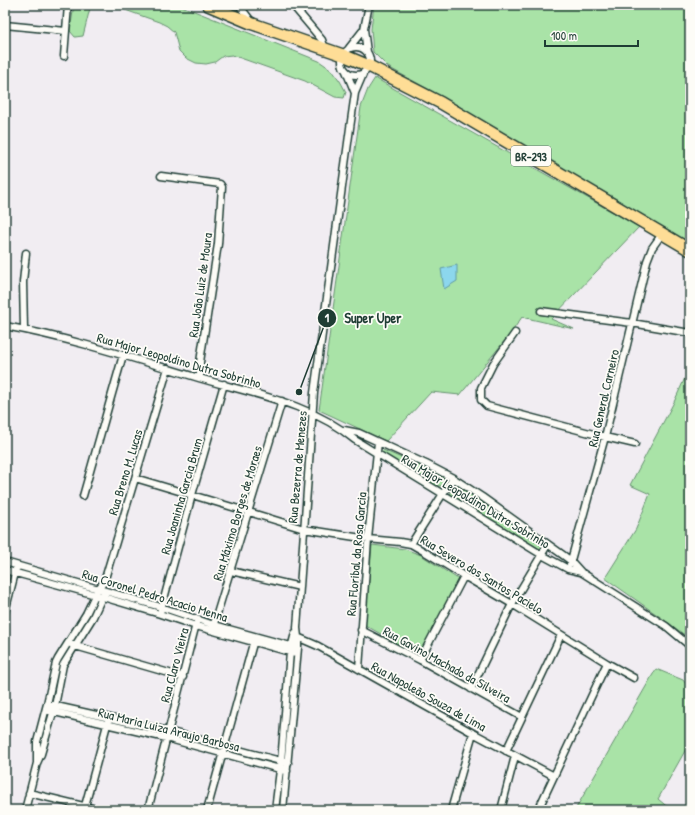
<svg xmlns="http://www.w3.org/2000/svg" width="695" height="815" viewBox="0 0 695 815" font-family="'Patrick Hand',sans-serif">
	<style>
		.green { fill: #a9e3a7; stroke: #64906e }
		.water { fill: #8cd7ed; stroke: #6099a3 }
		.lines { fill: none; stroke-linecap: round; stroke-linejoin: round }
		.minor-casing { stroke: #1f3d34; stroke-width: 9 }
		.trunk-casing { stroke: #1f3d34; stroke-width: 14 }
		.minor { stroke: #fdfcf7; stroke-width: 6 }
		.trunk { stroke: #fedd96; stroke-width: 11 }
		.labels { text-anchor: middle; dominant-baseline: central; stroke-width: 3.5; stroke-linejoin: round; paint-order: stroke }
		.shield { fill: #fdfcf7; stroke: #62766e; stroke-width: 1 }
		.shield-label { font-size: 12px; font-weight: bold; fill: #1f3d34 }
		.street-label { font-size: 13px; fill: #1f3d34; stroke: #fdfcf7 }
		.leader { fill: none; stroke: #1f3d34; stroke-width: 1.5 }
		.callout-dot { fill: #1f3d34; stroke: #fdfcf7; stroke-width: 1.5 }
		.mark-label { font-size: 12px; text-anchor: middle; font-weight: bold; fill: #fff }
		.callout-label { font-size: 14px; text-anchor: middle; font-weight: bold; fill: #1f3d34; stroke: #fdfcf7; stroke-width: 3.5; stroke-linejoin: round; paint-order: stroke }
	</style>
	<rect width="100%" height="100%" fill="#f1edf2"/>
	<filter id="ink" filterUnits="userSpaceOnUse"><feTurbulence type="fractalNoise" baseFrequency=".025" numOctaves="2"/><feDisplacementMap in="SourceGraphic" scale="8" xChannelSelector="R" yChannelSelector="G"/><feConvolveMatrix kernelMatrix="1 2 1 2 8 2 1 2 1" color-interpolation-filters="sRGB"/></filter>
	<g filter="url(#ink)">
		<!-- green -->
		<path class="green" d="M74 5H93L90 8 83 36 75 37 70 31Z
			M111 5H179L319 61 332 70 340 81 346 92 344 98 335 97 305 81 232 55 223 56 215 62 206 64 196 63 186 58 179 51 174 32 167 26 159 22Z
			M374 5H690V246L446 99 388 67 373 52 371 29Z
			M375 78 639 227 551 319 574 329 522 317 511 333 460 395 431 392 386 441 319 410 361 107 368 89Z
			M690 367V639L670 624 605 578 636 529 650 494 630 485 674 402Z
			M383 450 441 475 444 478V482L442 486H437L382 454 381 452Z
			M453 486H457L496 512 541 545 542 548 540 549 538 548 451 495 449 489Z
			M372 545 405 549 421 555 458 579 419 656 365 625Z
			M656 669 683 680 690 689V742L658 799 671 810H575Z"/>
		<!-- water -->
		<path class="water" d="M457 265V281L444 289 441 269Z"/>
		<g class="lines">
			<!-- minor casing -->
			<g class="minor-casing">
				<path id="minor" d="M239 5 251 21
					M291 5 295 8 322 40 325 49
					M5 25 66 31
					M342 61a14 14 0 1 1 28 0a14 14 0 1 1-28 0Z
					M349 48 364 29
					M367 52 364 29 369 5
					M64 56 68 5
					M346 71 355 93
					M161 176 220 184 222 187 218 244 200 362V378
					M541 311 632 323 690 333
					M5 326C71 338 135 359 199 378 253 394 311 403 355 440L542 555 568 569 581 572
					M24 329 23 282 26 253
					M515 333 493 364 481 388V400L487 406 605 437 635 444
					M344 430 359 433 426 464 453 478 482 497 563 555 571 561 581 572 666 626 690 646
					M135 478 249 512 304 529 368 539 400 542 411 544 425 552 464 576 512 604 607 663 634 678
					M83 496 123 355
					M411 544 453 478
					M5 562 161 607 214 625 298 648
					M570 564 605 437 647 261 652 248 662 234
					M5 570 103 597 160 614 196 626 297 654
					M231 571 300 587
					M161 610 192 495 224 384
					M5 612 16 569
					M213 627 282 401
					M361 630 420 660 522 717
					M295 636 318 646 473 733 554 776
					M72 645 183 677
					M420 660 464 576
					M359 669 368 539 378 442
					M471 689 512 604 548 544
					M47 704 168 731 288 763
					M46 710 166 738 287 771
					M506 751 561 635
					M37 763V742L47 704 56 663 58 659 86 614 98 589 104 582 168 368
					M29 793 100 810
					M85 806 108 721
					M25 810 37 763 41 754 55 706 63 665 93 617 104 593
					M148 810 196 624
					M207 810 254 640
					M275 810 281 762 290 652 295 633
					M283 810 298 648V637L297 628 300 587 314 393 350 128 355 93 364 72
					M451 810 473 733
					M501 810 515 756
					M538 810 607 663"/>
			</g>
			<!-- trunk casing -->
			<g class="trunk-casing">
				<path id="trunk" d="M208 5 253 24 343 55 369 66 441 103 690 250"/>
			</g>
			<!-- minor -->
			<use href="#minor" class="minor"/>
			<!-- trunk -->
			<use href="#trunk" class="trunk"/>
		</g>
	</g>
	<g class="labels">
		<!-- shield labels -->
		<rect class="shield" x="511" y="146" width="40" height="20" rx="3"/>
		<g class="shield-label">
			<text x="531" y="156">BR-293</text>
		</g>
		<!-- street labels -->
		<g class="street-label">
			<text transform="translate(200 285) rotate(-82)">Rua João Luiz de Moura</text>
			<text transform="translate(179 360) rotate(16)">Rua Major Leopoldino Dutra Sobrinho</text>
			<text transform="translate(603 398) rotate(-77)">Rua General Carneiro</text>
			<text transform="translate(297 467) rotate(-85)">Rua Bezerra de Menezes</text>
			<text transform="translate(125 472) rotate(-73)">Rua Breno M. Lucas</text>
			<text transform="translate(181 496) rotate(-74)">Rua Joaninha Garcia Brum</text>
			<text transform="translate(476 501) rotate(31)">Rua Major Leopoldino Dutra Sobrinho</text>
			<text transform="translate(237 513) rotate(-73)">Rua Máximo Borges de Moraes</text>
			<text transform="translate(356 554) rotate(-85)">Rua Floribal da Rosa Garcia</text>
			<text transform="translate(482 574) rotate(31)">Rua Severo dos Santos Pacielo</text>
			<text transform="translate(155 595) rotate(17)">Rua Coronel Pedro Acacio Menna</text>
			<text transform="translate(447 664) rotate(29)">Rua Gavino Machado da Silveira</text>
			<text transform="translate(174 665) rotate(-75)">Rua Claro Vieira</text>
			<text transform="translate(429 696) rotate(29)">Rua Napoleão Souza de Lima</text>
			<text transform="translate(169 729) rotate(14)">Rua Maria Luiza Araujo Barbosa</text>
		</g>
	</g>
	<!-- callouts -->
	<path class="leader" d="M299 392L327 318"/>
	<g class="callout-dot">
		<circle cx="299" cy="392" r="4"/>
		<circle cx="327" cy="318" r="10"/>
	</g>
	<g class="mark-label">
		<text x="327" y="322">1</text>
	</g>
	<g class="callout-label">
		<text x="373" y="323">Super Uper</text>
	</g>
	<!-- margin -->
	<rect width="695" height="815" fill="none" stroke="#fdfcf7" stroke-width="20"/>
	<rect x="10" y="10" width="675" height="795" fill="none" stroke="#1f3d34" stroke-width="1.5" filter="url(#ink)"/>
	<!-- scale -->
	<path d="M545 40v6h93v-6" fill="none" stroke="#1f3d34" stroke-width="2"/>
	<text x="551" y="40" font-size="12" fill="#1f3d34" stroke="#fdfcf7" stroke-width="3" paint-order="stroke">100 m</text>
</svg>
